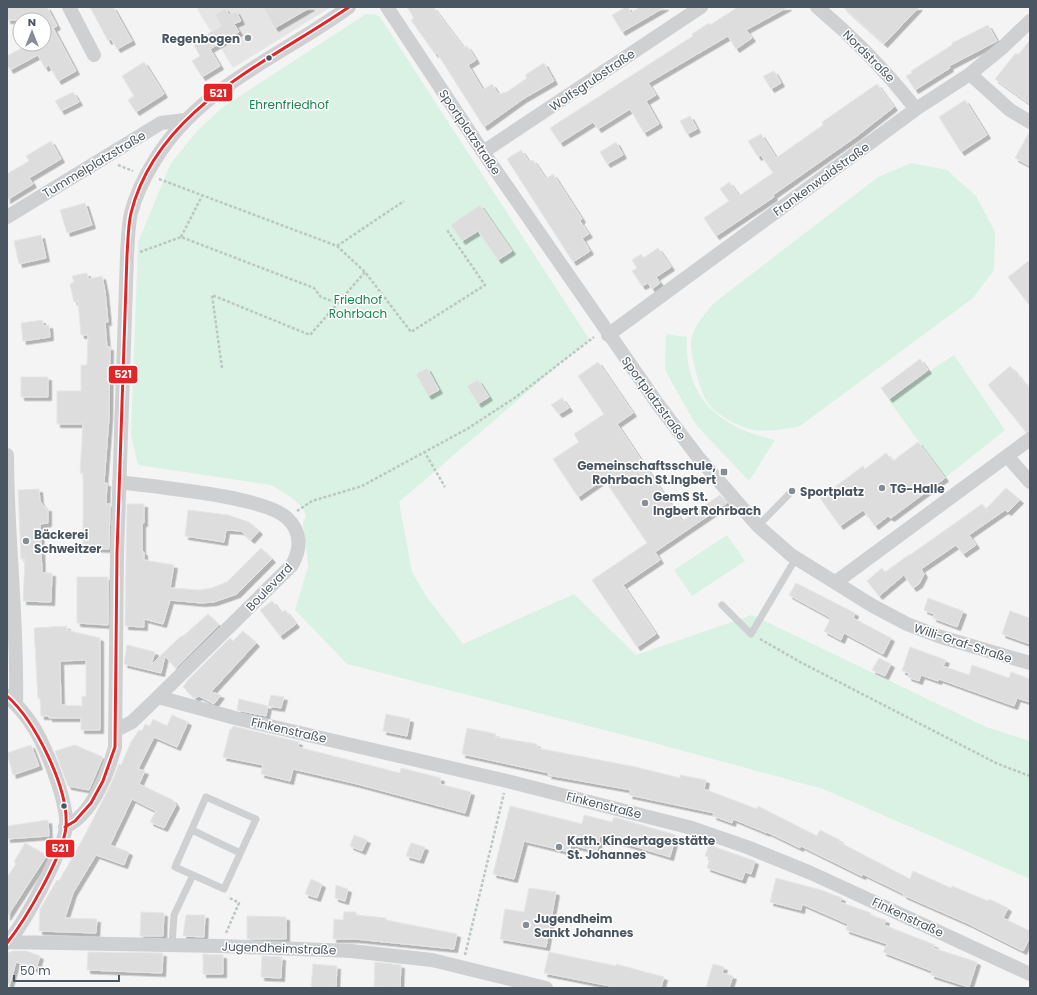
<svg xmlns="http://www.w3.org/2000/svg" width="1037" height="995" viewBox="0 0 1037 995" font-family="Poppins,sans-serif">
	<style>
		.education { fill: #e6e5e6 }
		.green { fill: #d9f2e3 }
		.building { fill: #ddddde; stroke: #e5e6e7; fill-rule: evenodd; filter: url(#shadow) }
		.lines { fill: none; stroke-linecap: round; stroke-linejoin: round }
		.path { stroke: #bcc7c4; stroke-width: 2.5; stroke-dasharray: 3 2; stroke-linecap: butt }
		.lane { stroke: #ced0d2; stroke-width: 7 }
		.street { stroke: #ced0d2; stroke-width: 14 }
		.bus-1-casing { stroke: #fff; stroke-width: 6 }
		.bus-1 { stroke: #e52428; stroke-width: 3 }
		.poi-dot { fill: #868d94; stroke: #fff; stroke-width: 1.5 }
		.bus-dot { fill: #4a5661; stroke: #fff; stroke-width: 1.5 }
		.labels { text-anchor: middle; dominant-baseline: central; stroke-width: 3; stroke-linejoin: round; paint-order: stroke }
		.poi-label { font-size: 12px; font-weight: bold; fill: #4a5661; stroke: #fff; text-anchor: start }
		.street-label { font-size: 12px; fill: #4a5661; stroke: #fff }
		.park-label { font-size: 12px; fill: #17864f; stroke: #fff }
		.line-badge { stroke: #fff; stroke-width: 1.5 }
		.badge-label { font-size: 11px; text-anchor: middle; font-weight: bold; fill: #fff }
	</style>
	<defs>
		<filter id="shadow"><feDropShadow dx="3.5" dy="3.5" stdDeviation="0" flood-color="#0004"/></filter>
	</defs>
	<rect width="100%" height="100%" fill="#f4f4f4"/>
	<!-- education -->
	<path class="education" d="M199 7H331L233 68 197 9Z"/>
	<!-- green -->
	<path class="green" d="M366 14H374L380 17 589 339 399 502 412 572 426 596 463 644 574 594 636 655 752 615 986 727 1030 741V879L823 789 651 742 347 664 295 610 308 567 303 522 306 517C303 502 284 493 271 485L138 465 131 435 138 242 171 163 199 129 223 107Z
		M911 163 947 170 976 196 995 232 994 270 973 298 800 426C785 429 770 432 755 430 742 429 715 414 708 403 701 395 690 353 691 342 693 326 704 315 714 303L878 177Z
		M666 334 687 337C684 399 719 427 775 440L749 481 696 425 665 370Z
		M954 355 1005 430 945 478 888 399Z
		M727 535 745 561 692 596 674 570Z"/>
	<!-- building -->
	<path class="building" d="M7 7H47L57 26 53 28 76 71 58 81 49 65 45 68 38 55 10 70 7 64V56L29 44H44V20H7Z
		M90 7H113L132 41 117 49 111 39 108 41Z
		M263 7H311L275 28Z
		M407 7H433L464 48 467 46 476 60 468 65 483 90 492 84 498 94 507 92 527 78 525 75 544 63 554 81 523 99 484 127 437 53 435 54 411 20 414 18Z
		M626 7H628L631 13 640 7H665L622 32 612 15Z
		M738 7H788L746 30 752 38 736 49 728 36 648 83 656 95 646 101 659 124 644 133 630 109 598 129 593 122 560 143 550 128 693 36 692 34 709 23 710 25Z
		M843 7H919L884 44Z
		M225 8 229 15 236 11 241 21 234 24 239 32 210 49 220 66 202 77 192 61 200 56 193 43 221 26 215 15Z
		M988 25 997 41 949 66 950 68 915 90 906 76 912 73 911 71 952 45V43Z
		M1030 40V104L995 79 1015 54H1019Z
		M144 62 164 94 136 112 128 100 134 96 122 76Z
		M774 71 781 83 771 89 763 76Z
		M877 84 894 107 857 136 773 195 774 197 716 236 704 218 729 201 720 189 729 182 739 196 773 173 761 155 758 157 748 141 761 134 776 158 823 125 822 122Z
		M73 92 79 102 61 111 55 101Z
		M965 100 987 135 961 152 939 117Z
		M690 116 697 129 687 134 680 121Z
		M1030 131V166L1015 158Z
		M51 141 61 159 29 178 33 184 7 200V174L29 161 26 156Z
		M616 142 623 155 607 164 600 152Z
		M521 150 529 162 533 160 546 179 553 174 582 219 580 221 589 234 582 238 590 251 573 262 507 159Z
		M85 203 92 225 67 233 60 210Z
		M480 205 512 251 498 260 478 231 462 241 451 225Z
		M41 235 46 258 19 264 14 241Z
		M658 248 671 267 656 277 660 283 652 289 648 283 642 286 632 271 637 268 632 260 641 254 643 258Z
		M1030 260V306L1008 277Z
		M87 273 88 279 102 276 105 291 108 322H105L107 347H110L109 418 104 483H107L106 504H110L109 549 83 548V473H80L83 424H57V391H81V365H87L88 335H81L78 301 74 302 70 284 74 282 72 276Z
		M42 320 43 326 49 325 50 337 23 341 21 323Z
		M920 359 928 370 889 399 881 388Z
		M598 362 633 413 617 424 682 521 720 495 727 503 655 552 660 560 623 585 656 634 637 647 592 580 647 543 604 479 578 497 553 459 579 442 574 434 604 414 578 376Z
		M1010 366 1030 390V431L1026 432 988 385Z
		M427 368 439 390 428 396 416 374Z
		M21 377H48V397H21Z
		M478 380 489 397 478 404 467 386Z
		M562 398 569 408 559 414 551 405Z
		M918 442 945 478 891 518 888 516 875 526 863 510 840 526 820 498 863 466 865 469 886 453 893 461Z
		M1006 488 1020 500 1008 512 1005 510 969 535 976 545 963 554 956 545 921 569 924 574 919 584 913 588 904 575 879 596 867 581 882 568 885 572 910 554V555L982 504 986 509Z
		M39 489 40 501 45 508H48V523L40 524 42 573H52L51 602 23 601 25 559H21L18 490Z
		M127 504H144V523H142V552H144V560L174 565 170 588 200 590 211 588 227 582 261 548 272 559 237 594 214 602 201 603 170 600 163 624 144 619V627L125 626Z
		M188 510 228 515 249 522 259 531 251 540 241 531 226 530 224 542 185 536Z
		M77 577H108V625L77 623Z
		M796 583 855 613 853 618 891 638 883 654 844 633 841 640 824 631 831 618 789 595Z
		M928 598 963 611 957 627 933 618 934 614 924 610Z
		M272 601 281 613 285 610 296 624 280 636 260 610Z
		M1010 611 1030 618V644L1002 634Z
		M208 614 219 625 176 668 165 656 161 673 124 664 127 645 155 652 151 665 181 636 182 637Z
		M67 626 66 630 100 638V730H81V718H49V716H41L40 698 38 699 34 628ZM86 660V697L82 696V706L61 705 60 661Z
		M243 631 256 643 211 692 221 695 214 704 199 696 195 698 183 687 188 680 230 638 233 641Z
		M910 647 946 660 943 666 969 675 972 665 1009 678 1011 672 1030 679V702L1017 698 1014 706 939 679 938 681 921 675 919 681 908 677 909 673 902 671Z
		M879 658 891 664 885 676 872 670Z
		M271 695 284 697 281 708 268 706Z
		M239 699 268 706 266 716 237 710Z
		M386 714 410 719 407 736 383 731Z
		M172 715 188 722 177 747 154 737 138 769 145 771 139 784 173 800 176 805 164 828 150 822 156 811 132 799 110 845 129 852 124 865 96 855 73 893 65 918 97 919 96 933 39 931 40 909 57 880 59 881 86 833 111 784 119 764 121 765 131 742 139 730 142 731 145 724 150 726 153 719 167 726Z
		M233 726 299 742 298 747 400 773 401 768 441 778 440 784 471 792 465 813 357 784 293 769 290 781 261 774 263 765 223 757 230 729H232Z
		M467 728 496 734 495 737 537 744V748L636 767 680 778V775L706 780 704 789 757 809 758 806 817 836 820 830 840 840 839 842 910 879 913 871 951 888 952 886 988 901 989 899 1008 908 1003 918 1030 931V937L1023 951 969 924 903 895 904 894 863 874 862 876 801 846 800 848 767 832V833L733 819 732 823 713 816 714 813 629 795 631 790 548 775 549 773 462 754Z
		M31 745 39 766 13 775 7 753Z
		M75 745 103 757 89 790 68 786 55 751Z
		M510 806 582 824 584 815 612 822 614 817 676 835 670 857 600 836 597 851 571 845 569 852 524 841 514 879 493 874Z
		M48 820 49 836 7 839V826Z
		M354 835 367 840 362 851 350 846Z
		M25 843 47 855 7 917V877L16 864 14 862Z
		M411 843 425 847 420 860 406 856Z
		M709 845 755 861 751 874 745 872 742 880 707 868 710 858 705 856Z
		M776 878 821 890 842 898 840 902 871 913 870 915 886 920 884 925 935 945 933 948 977 962 969 987 931 975 932 971 883 952 887 944 846 930 848 924 802 904 801 910 770 902Z
		M311 879 322 884 317 898 305 894Z
		M336 885 348 889 345 901 335 898Z
		M529 888 556 892 546 947 500 939 505 909 524 912Z
		M141 912 164 913 163 936H140Z
		M344 912H356V915L386 918V920L457 934 454 949 355 939H333L334 919 343 920Z
		M186 915H205L204 937 183 936Z
		M247 916 286 917V939H247Z
		M13 951H26L40 956 36 969 16 962 10 984H7V953Z
		M88 952 163 953 162 973 87 970Z
		M549 952 616 966V964L664 977 661 988H610V986L544 973Z
		M203 954 223 955V974H203Z
		M262 956 282 957 281 978 261 977Z
		M375 962 401 965 400 988 374 987Z
		M313 964 337 966 336 988H311Z
		M713 964 724 967 722 973 733 976 729 988H706Z"/>
	<g class="lines">
		<!-- path -->
		<path class="path" d="M118 165 133 171
			M159 179 337 246 365 272 411 332 485 285 447 230
			M181 237 203 194
			M337 246 404 201
			M140 252 181 237 314 288 321 297 337 303
			M222 368 212 295 310 335 365 272
			M424 451 445 487
			M297 511 312 501 362 486 467 429 516 397 594 337
			M760 639 802 663 998 764 1030 776
			M226 933 239 903 228 897
			M465 955 504 793"/>
		<!-- lane -->
		<path class="lane" d="M758 526 792 491
			M722 605 751 634 796 558
			M192 830 240 853
			M172 945 174 915 193 875 224 889 256 819 206 797 175 867 193 875"/>
		<!-- street -->
		<path class="street" d="M69 7 94 55
			M387 7 483 152 657 403 698 457 758 526 791 555 873 606 907 624 941 637 1030 663
			M817 7C854 38 886 71 916 109
			M970 74 1010 110 1030 122
			M483 152 701 7
			M7 217 161 123 185 120
			M608 335 916 109 970 74 1003 47 1030 21
			M7 455C7 538 18 621 16 704
			M1008 457 1030 482
			M836 582 1030 439
			M7 696C19 706 28 718 36 731 48 753 68 803 66 827 63 851 24 925 7 943
			M158 697 235 718 507 781 692 828 747 847 811 873 1030 974
			M116 730 132 722 158 697 292 565C301 549 302 532 287 518 264 496 154 487 119 482
			M65 827C92 815 108 773 115 747L117 553 127 255C128 241 128 226 131 213 136 194 145 176 155 160 200 86 282 56 349 7
			M8 942 220 946 351 951 432 960 546 988"/>
		<!-- bus-1 casing -->
		<g class="bus-1-casing">
			<path id="bus-1" d="M7 696C35 721 69 788 66 827 63 856 26 919 7 943
				M65 827 75 821 91 803 103 781 115 747 117 553 127 255C128 241 128 226 131 213 157 108 269 62 349 7"/>
		</g>
		<!-- bus-1 -->
		<use href="#bus-1" class="bus-1"/>
	</g>
	<!-- markers -->
	<g class="poi-dot">
		<circle cx="248" cy="38" r="4"/>
		<rect x="720" y="468" width="8" height="8" rx="2"/>
		<circle cx="882" cy="488" r="4"/>
		<circle cx="792" cy="491" r="4"/>
		<circle cx="645" cy="503" r="4"/>
		<circle cx="26" cy="541" r="4"/>
		<circle cx="559" cy="847" r="4"/>
		<circle cx="526" cy="925" r="4"/>
	</g>
	<g class="bus-dot">
		<circle cx="269" cy="58" r="3.5"/>
		<circle cx="64" cy="806" r="3.5"/>
	</g>
	<g class="labels">
		<!-- poi labels -->
		<g class="poi-label">
			<text x="240" y="38" text-anchor="end">Regenbogen</text>
			<text x="716" y="465" text-anchor="end">Gemeinschaftsschule,<tspan x="716" dy="14">Rohrbach St.Ingbert</tspan></text>
			<text x="890" y="488">TG-Halle</text>
			<text x="800" y="491">Sportplatz</text>
			<text x="653" y="496">GemS St.<tspan x="653" dy="14">Ingbert Rohrbach</tspan></text>
			<text x="34" y="534">Bäckerei<tspan x="34" dy="14">Schweitzer</tspan></text>
			<text x="567" y="840">Kath. Kindertagesstätte<tspan x="567" dy="14">St. Johannes</tspan></text>
			<text x="534" y="918">Jugendheim<tspan x="534" dy="14">Sankt Johannes</tspan></text>
		</g>
		<!-- street labels -->
		<g class="street-label">
			<text transform="translate(869 56) rotate(45)">Nordstraße</text>
			<text transform="translate(592 80) rotate(-34)">Wolfsgrubstraße</text>
			<text transform="translate(470 132) rotate(56)">Sportplatzstraße</text>
			<text transform="translate(94 164) rotate(-31)">Tummelplatzstraße</text>
			<text transform="translate(821 179) rotate(-36)">Frankenwaldstraße</text>
			<text transform="translate(654 398) rotate(54)">Sportplatzstraße</text>
			<text transform="translate(269 587) rotate(-46)">Boulevard</text>
			<text transform="translate(963 643) rotate(18)">Willi-Graf-Straße</text>
			<text transform="translate(289 730) rotate(13)">Finkenstraße</text>
			<text transform="translate(604 805) rotate(14)">Finkenstraße</text>
			<text transform="translate(908 917) rotate(25)">Finkenstraße</text>
			<text transform="translate(279 948) rotate(2)">Jugendheimstraße</text>
		</g>
		<!-- park labels -->
		<g class="park-label">
			<text x="289" y="104">Ehrenfriedhof</text>
			<text x="358" y="299">Friedhof<tspan x="358" dy="14">Rohrbach</tspan></text>
		</g>
	</g>
	<g class="line-badge">
		<rect x="203" y="83" width="30" height="19" rx="4" fill="#e52428"/>
		<rect x="108" y="365" width="30" height="19" rx="4" fill="#e52428"/>
		<rect x="45" y="839" width="30" height="19" rx="4" fill="#e52428"/>
	</g>
	<g class="badge-label">
		<text x="218" y="97">521</text>
		<text x="123" y="378">521</text>
		<text x="60" y="852">521</text>
	</g>
	<!-- border -->
	<rect width="1037" height="995" fill="none" stroke="#4a5661" stroke-width="16"/>
	<!-- north arrow -->
	<g transform="translate(32 32)"><circle r="19" fill="#ffffff" stroke="#b7bbc0"/>
	<path d="M0-3L7 15L0 10L-7 15Z" fill="#868d94"/>
	<text y="-6" font-size="11" font-weight="bold" text-anchor="middle" fill="#4a5661">N</text>
	</g>
	<!-- scale -->
	<path d="M14 975v6h105v-6" fill="none" stroke="#4a5661" stroke-width="2"/>
	<text x="20" y="975" font-size="12" fill="#4a5661" stroke="#ffffff" stroke-width="3" paint-order="stroke">50 m</text>
</svg>
